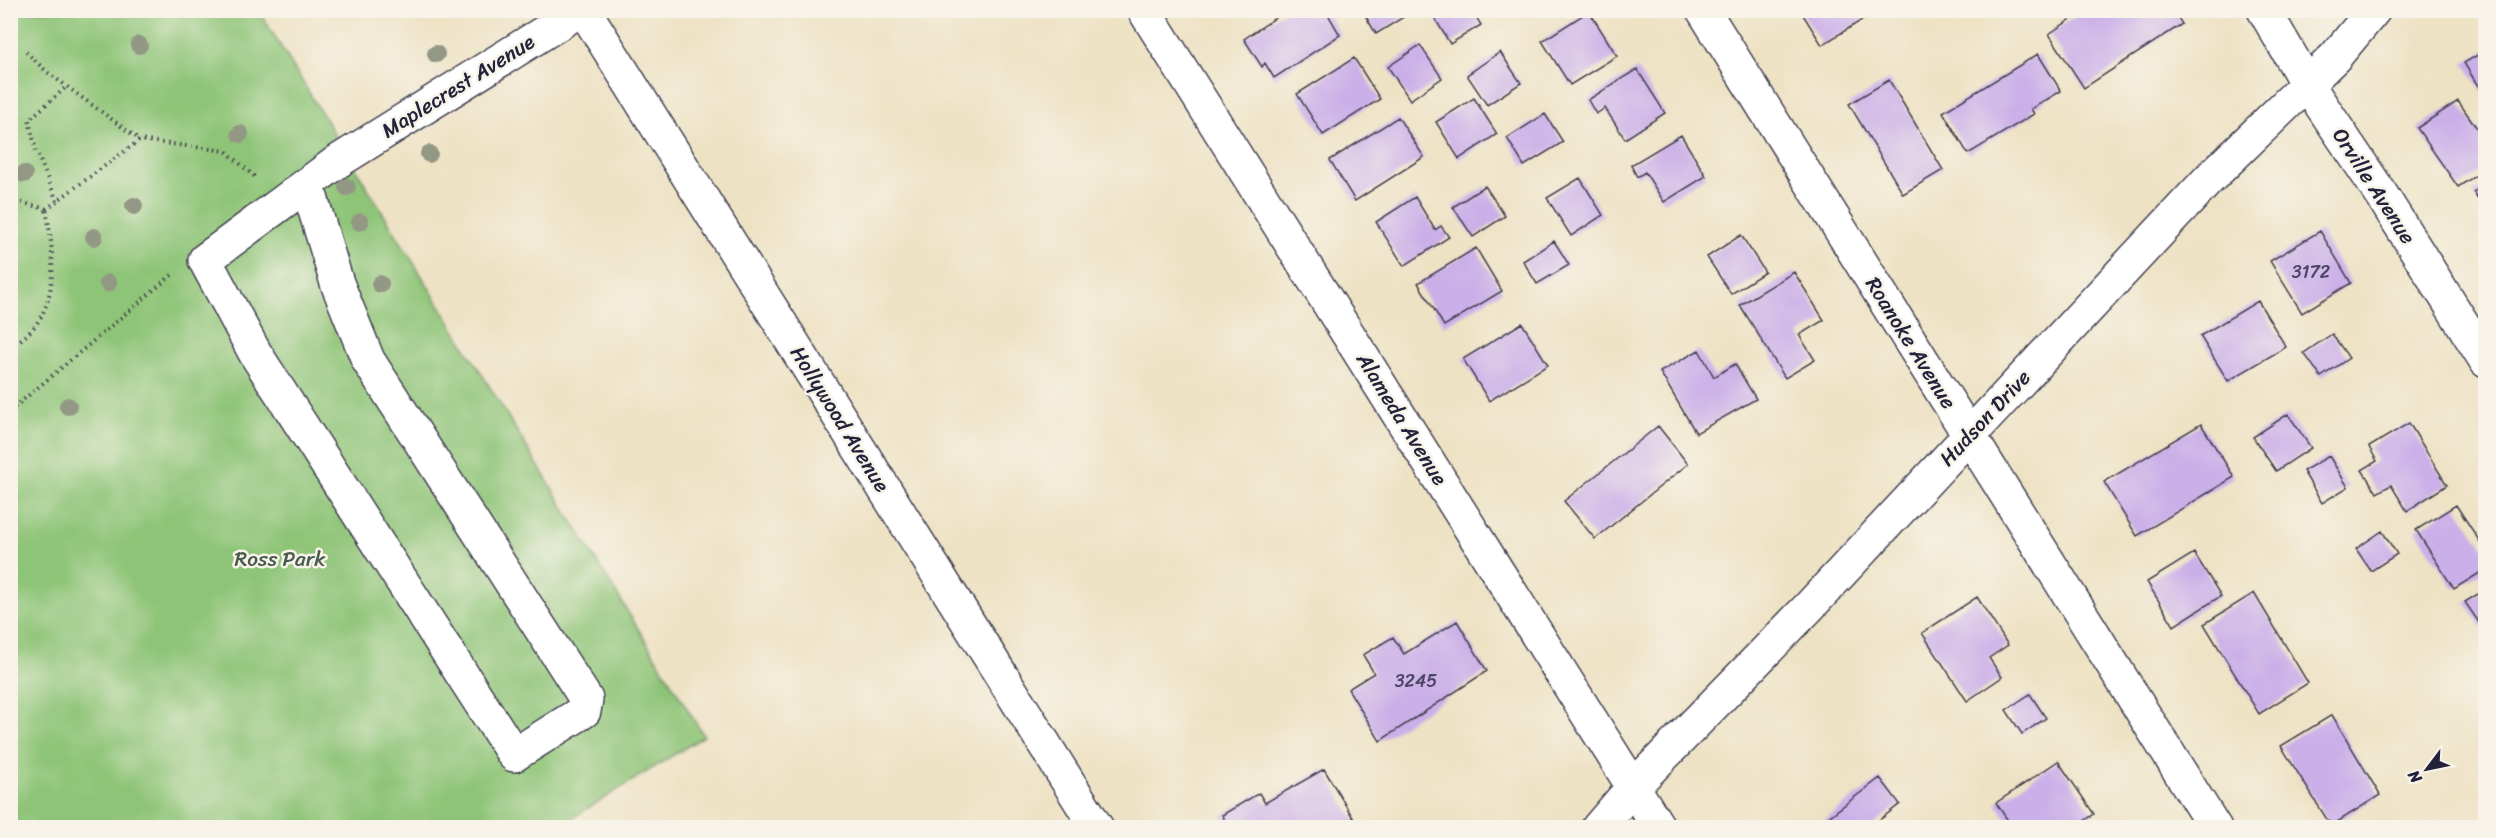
<svg xmlns="http://www.w3.org/2000/svg" width="2496" height="838" viewBox="0 0 2496 838" font-family="Sriracha,sans-serif">
	<style>
		.green { fill: #8ec477; stroke: #587359; stroke-width: 1.5 }
		.building { fill: #caafe8 }
		.lines { fill: none; stroke-linecap: round; stroke-linejoin: round }
		.minor-casing { stroke: #413f50; stroke-width: 36 }
		.path { stroke: #413f50; stroke-width: 4; stroke-dasharray: 1.5 4.5; stroke-linecap: butt }
		.minor { stroke: #fff; stroke-width: 33 }
		.tree { fill: #939884 }
		.labels { text-anchor: middle; dominant-baseline: central; stroke-width: 5; stroke-linejoin: round; paint-order: stroke }
		.number-label { font-size: 18px; fill: #4c4566 }
		.street-label { font-size: 21px; fill: #22223b; stroke: #f7f3e8 }
		.park-label { font-size: 21px; fill: #485b50; stroke: #f7f3e8 }
	</style>
	<rect width="100%" height="100%" fill="#f7f3e8"/>
	<filter id="ink" filterUnits="userSpaceOnUse"><feTurbulence type="fractalNoise" baseFrequency=".0167" numOctaves="2"/><feDisplacementMap in="SourceGraphic" scale="12" xChannelSelector="R" yChannelSelector="G"/><feConvolveMatrix kernelMatrix="1 2 1 2 8 2 1 2 1" color-interpolation-filters="sRGB"/></filter>
	<filter id="wash" filterUnits="userSpaceOnUse"><feTurbulence type="fractalNoise" baseFrequency=".008" numOctaves="4" result="noise"/><feDisplacementMap in="SourceGraphic" scale="24" xChannelSelector="R" yChannelSelector="G"/><feGaussianBlur stdDeviation="1.35" result="paint"/><feColorMatrix in="noise" values="0 0 0 0 0 0 0 0 0 0 0 0 0 0 0 0 0 1.4 0 .05"/><feComposite in="paint" operator="in"/></filter>
	<g filter="url(#wash)">
		<rect width="100%" height="100%" fill="#eee2c4"/>
		<!-- green -->
		<path class="green" d="M10 11H259L704 736 558 827H11Z"/>
		<g id="blocks">
			<!-- building -->
			<path class="building" d="M1287 10H1337L1329 16 1340 35 1274 78 1265 63 1262 67 1244 39Z
				M1362 10H1415L1376 34Z
				M1430 10H1472L1481 25 1450 44Z
				M1800 10H1874L1875 12 1822 45Z
				M2085 10H2173L2182 24 2084 88 2049 34Z
				M1589 11 1617 56 1570 85 1542 41Z
				M1420 45 1442 78 1410 100 1388 67Z
				M2486 50V99L2464 63Z
				M1500 52 1521 83 1487 105 1467 75Z
				M2038 54 2061 91 2031 109 2034 114 1968 154 1943 112Z
				M1354 58 1380 99 1323 135 1297 94Z
				M1637 69 1665 113 1625 139 1605 108 1596 114 1588 100Z
				M1889 80 1943 170 1903 194 1849 104Z
				M1474 98 1497 134 1459 159 1436 122Z
				M2458 101 2486 141V169L2458 187 2417 128Z
				M1545 114 1563 142 1524 166 1507 138Z
				M1398 117 1424 157 1355 201 1330 160Z
				M1681 135 1706 176 1664 202 1645 172 1637 177 1631 165Z
				M1580 178 1603 215 1571 236 1547 198Z
				M2486 185V212L2473 192Z
				M1485 186 1505 216 1473 237 1453 207Z
				M1415 197 1435 230 1441 226 1449 237 1404 266 1376 222Z
				M2320 231 2351 283 2302 313 2270 261Z
				M1741 235 1765 272 1731 294 1707 257Z
				M1554 241 1569 265 1537 284 1523 261Z
				M1476 248 1502 291 1444 326 1418 283Z
				M1794 272 1824 320 1799 335 1815 360 1785 378 1740 305Z
				M2258 301 2286 347 2228 381 2200 336Z
				M1522 323 1548 365 1489 401 1463 359Z
				M2332 334 2349 358 2321 377 2304 353Z
				M1699 350 1714 377 1735 364 1756 399 1696 433 1660 372Z
				M2288 414 2311 448 2276 471 2253 437Z
				M2409 423 2447 485 2407 511 2391 485 2377 493 2362 470 2377 461 2369 447Z
				M2201 424 2234 477 2137 536 2104 482Z
				M1658 426 1688 464 1595 539 1564 501Z
				M2329 456 2348 487 2322 503 2303 471Z
				M2456 505 2486 551V569L2454 589 2416 530Z
				M2382 531 2397 554 2371 571 2356 549Z
				M2194 553 2221 596 2174 626 2147 582Z
				M2486 589V633L2465 602Z
				M2254 593 2308 683 2259 714 2204 624Z
				M1977 597 2008 645 1989 658 2002 677 1967 701 1922 633Z
				M1457 621 1487 671 1380 741 1348 689 1374 673 1363 655 1393 637 1404 654Z
				M2030 694 2046 718 2022 734 2006 710Z
				M2332 715 2380 795 2331 826 2281 746Z
				M2058 761 2094 814 2074 828H2013L1996 803Z
				M1324 769 1358 826 1355 828H1221L1227 824 1222 815 1259 793 1265 803Z
				M1880 778 1900 804 1869 828H1822L1825 826 1822 822Z"/>
		</g>
	</g>
	<g filter="url(#ink)">
		<use href="#blocks" fill-opacity="0" stroke="#413f50" stroke-width="1.5"/>
		<g class="lines">
			<!-- minor casing -->
			<g class="minor-casing">
				<path id="minor" d="M584 10 1097 828
					M1144 10 1659 828
					M1703 10 2215 828
					M2264 10 2307 84 2381 194 2486 361
					M307 184 337 283 368 360 586 699 584 711 514 755 255 353 205 260 337 162 580 10
					M1598 828 1634 786 1808 608 2209 179 2335 57 2374 10"/>
			</g>
			<!-- path -->
			<path class="path" d="M26 52 47 72 140 140
				M10 199 46 209
				M57 201 36 151 29 120 66 87
				M46 209 140 140 226 151 257 179
				M10 346C62 320 55 257 46 209
				M10 411 173 274"/>
			<!-- minor -->
			<use href="#minor" class="minor"/>
		</g>
		<!-- trees -->
		<g class="tree">
			<circle cx="139" cy="45" r="9"/>
			<circle cx="436" cy="54" r="9"/>
			<circle cx="240" cy="134" r="9"/>
			<circle cx="429" cy="154" r="9"/>
			<circle cx="24" cy="174" r="9"/>
			<circle cx="347" cy="187" r="9"/>
			<circle cx="134" cy="206" r="9"/>
			<circle cx="360" cy="222" r="9"/>
			<circle cx="94" cy="237" r="9"/>
			<circle cx="108" cy="283" r="9"/>
			<circle cx="380" cy="284" r="9"/>
			<circle cx="68" cy="406" r="9"/>
		</g>
	</g>
	<g class="labels">
		<!-- number labels -->
		<g class="number-label">
			<text x="2311" y="272">3172</text>
			<text x="1416" y="681">3245</text>
		</g>
		<!-- street labels -->
		<g class="street-label">
			<text transform="translate(458 86) rotate(-32)">Maplecrest Avenue</text>
			<text transform="translate(2374 186) rotate(57)">Orville Avenue</text>
			<text transform="translate(1911 343) rotate(58)">Roanoke Avenue</text>
			<text transform="translate(1985 418) rotate(-47)">Hudson Drive</text>
			<text transform="translate(840 419) rotate(58)">Hollywood Avenue</text>
			<text transform="translate(1402 419) rotate(58)">Alameda Avenue</text>
		</g>
		<!-- park labels -->
		<g class="park-label">
			<text x="280" y="559">Ross Park</text>
		</g>
	</g>
	<!-- margin -->
	<rect width="2496" height="838" fill="none" stroke="#f7f3e8" stroke-width="36"/>
	<!-- north arrow -->
	<g transform="translate(2427 769) rotate(238)" stroke="#f7f3e8" stroke-width="4.5" paint-order="stroke">
	<path d="M0-4.5L10 22L0 15L-10 22Z" fill="#22223b"/>
	<text y="-9" font-size="16" font-weight="bold" text-anchor="middle" fill="#22223b">N</text>
	</g>
</svg>
